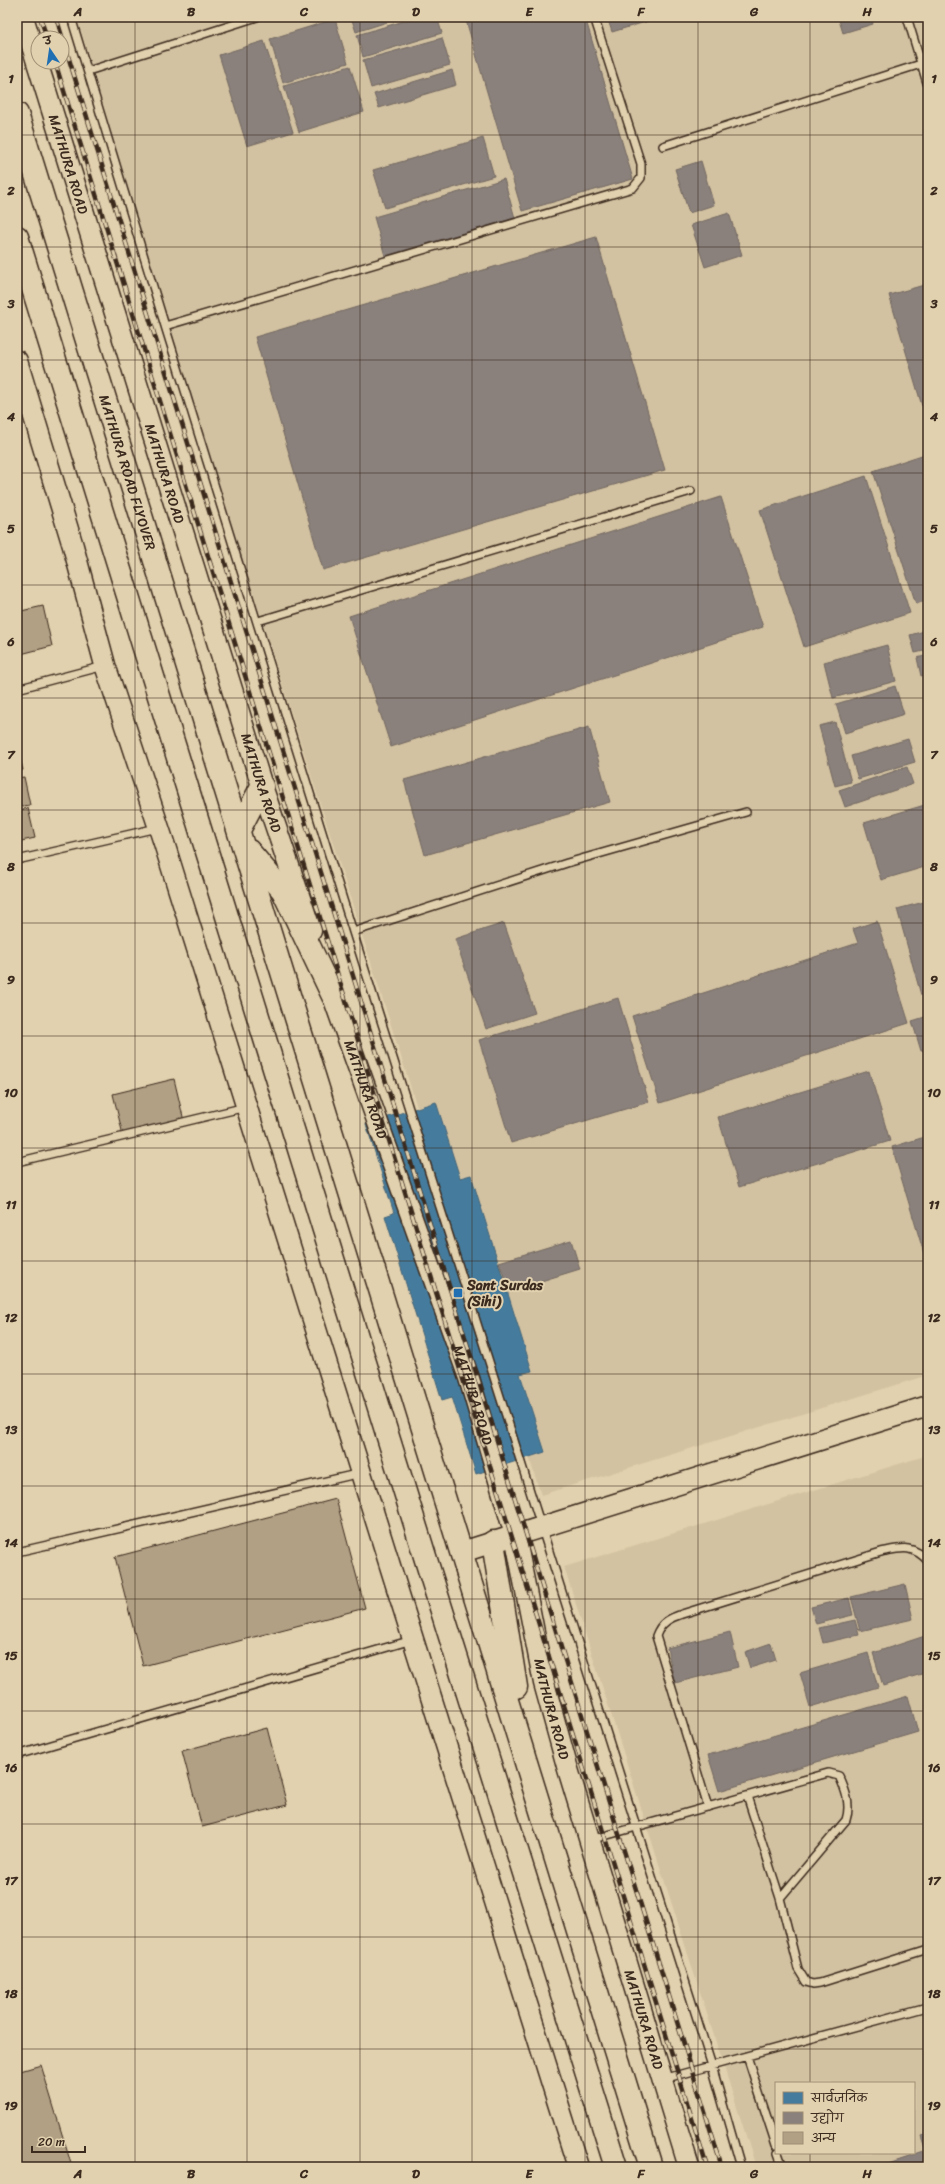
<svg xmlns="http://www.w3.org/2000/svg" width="945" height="2184" viewBox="0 0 945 2184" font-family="Sriracha,'Playpen Sans Deva',sans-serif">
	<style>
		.built { fill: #d3c2a1; fill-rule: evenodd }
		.public { fill: #457b9d; stroke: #426377 }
		.industry { fill: #8a817c; stroke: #726760 }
		.building { fill: #b1a084; stroke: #3b2a1e }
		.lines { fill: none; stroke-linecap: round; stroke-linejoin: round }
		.lane-casing { stroke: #3b2a1e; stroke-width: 10 }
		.secondary-casing { stroke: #3b2a1e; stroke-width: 23 }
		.highway-casing { stroke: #3b2a1e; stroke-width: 25 }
		.lane { stroke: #e2d1ae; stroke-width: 7 }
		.secondary { stroke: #e2d1ae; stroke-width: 20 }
		.highway { stroke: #e2d1ae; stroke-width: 22 }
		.rail-casing { stroke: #3b2a1e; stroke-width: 4.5 }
		.rail { stroke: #e2d1ae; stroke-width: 3; stroke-dasharray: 9; stroke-linecap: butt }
		.grid { fill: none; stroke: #3b2a1e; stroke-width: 1; stroke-opacity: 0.55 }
		.poi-dot { fill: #1f6fb2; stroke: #e2d1ae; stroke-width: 1.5 }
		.labels { text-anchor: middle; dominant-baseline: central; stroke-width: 4; stroke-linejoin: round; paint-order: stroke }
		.street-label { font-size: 14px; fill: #3b2a1e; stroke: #e2d1ae }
		.poi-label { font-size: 14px; font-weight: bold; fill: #3b2a1e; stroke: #e2d1ae; text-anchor: start }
		.neatline { fill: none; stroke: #3b2a1e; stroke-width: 1.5 }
		.grid-label { font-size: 13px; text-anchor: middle; font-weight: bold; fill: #3b2a1e }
	</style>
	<rect width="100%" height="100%" fill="#e2d1ae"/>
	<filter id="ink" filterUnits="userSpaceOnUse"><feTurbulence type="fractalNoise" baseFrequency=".025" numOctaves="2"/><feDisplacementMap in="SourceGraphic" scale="8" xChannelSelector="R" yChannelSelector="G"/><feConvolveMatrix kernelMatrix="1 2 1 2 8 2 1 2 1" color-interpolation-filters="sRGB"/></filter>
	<g filter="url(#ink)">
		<!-- built -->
		<path class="built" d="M77 17H928V1375L541 1495 167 324Z
			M928 1455V2167H756L564 1567ZM776 2083H914V2153H776Z"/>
		<!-- public -->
		<path class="public" d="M436 1102 460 1178 471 1175 532 1371 520 1374 545 1452 476 1474 452 1397 442 1400 385 1216 394 1213 366 1124Z"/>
		<!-- industry -->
		<path class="industry" d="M351 17H403L356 32Z
			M417 17H437L442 33 363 57 357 35Z
			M465 17H585L633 179 522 211Z
			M607 17H662L612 32Z
			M838 17H871L873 24 843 33Z
			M335 19 348 63 283 83 270 39Z
			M442 38 450 65 371 88 363 60Z
			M264 41 293 132 247 146 219 55Z
			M350 66 364 112 299 132 284 86Z
			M452 70 456 85 379 108 374 94Z
			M483 138 494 176 385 208 373 170Z
			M701 161 714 205 689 213 675 169Z
			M504 179 515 218 385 256 374 217Z
			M729 213 742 255 705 267 691 225Z
			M596 237 665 470 323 570 255 337Z
			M924 285 928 300V404L922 406 889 295Z
			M928 453V600L916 604 873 471Z
			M866 476 910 613 804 647 760 510Z
			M721 497 763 627 391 747 349 616Z
			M928 630V650L915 653 910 635Z
			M887 645 896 681 833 698 824 662Z
			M928 655V674L921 676 917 658Z
			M925 681H928V692Z
			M895 686 904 714 845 733 836 704Z
			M835 722 851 782 835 786 819 726Z
			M589 727 610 802 425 855 404 780Z
			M908 739 915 762 858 779 851 756Z
			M907 767 913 784 845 807 839 790Z
			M928 804V866L881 880 864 823Z
			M928 901V994L921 995 897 909Z
			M877 921 909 1023 660 1103 632 1016 858 943 853 929Z
			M504 923 535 1013 486 1029 455 939Z
			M618 998 649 1102 511 1143 479 1040Z
			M928 1016V1049L921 1051 912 1021Z
			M869 1071 890 1141 739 1187 718 1117Z
			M928 1136V1267L892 1147Z
			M571 1240 580 1269 509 1291 499 1262Z
			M905 1584 913 1619 860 1631 851 1597Z
			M849 1598 853 1615 816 1624 811 1607Z
			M855 1620 859 1635 823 1643 819 1628Z
			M730 1632 738 1667 675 1683 667 1648Z
			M928 1635V1672L883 1686 873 1653Z
			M771 1643 776 1660 750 1668 745 1652Z
			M868 1653 878 1687 810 1707 800 1673Z
			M908 1696 918 1732 719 1791 708 1755Z
			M928 2134V2154L922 2136Z
			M924 2152 928 2167H879Z"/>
		<!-- building -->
		<path class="building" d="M43 606 52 646 17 655V612Z
			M17 745 23 770 17 772Z
			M24 777 30 805 17 807V778Z
			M28 808 35 838 17 842V811Z
			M174 1079 184 1121 123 1135 113 1094Z
			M336 1499 365 1608 143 1666 115 1557Z
			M267 1728 287 1805 202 1827 182 1751Z
			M41 2065 72 2167H17V2072Z"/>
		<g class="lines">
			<!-- lane casing -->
			<g class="lane-casing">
				<path id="lane" d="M71 17 165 326 353 932 712 2066 741 2167
					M907 17 928 86
					M88 71 257 17
					M663 146 921 64
					M165 326 633 188 641 178V164L594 17
					M258 621 691 491
					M17 689 104 666
					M17 860 157 828
					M353 932 567 863 746 812
					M17 1162 246 1107
					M17 1552 361 1473
					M17 1755 412 1640
					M747 1796 780 1898 798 1969 806 1982 813 1984 820 1983 928 1949
					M708 1807 656 1636C661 1622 670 1618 682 1614L881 1552C902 1548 912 1544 928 1561
					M590 1840 828 1773 839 1776C846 1791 851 1805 846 1820L780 1898
					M747 2056 776 2145
					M663 2079 927 2007
					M778 2153 783 2167"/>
			</g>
			<!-- secondary casing -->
			<g class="secondary-casing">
				<g id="secondary">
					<path id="s1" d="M23 17 262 786 311 931"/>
					<path d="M17 361 73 546 105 665 164 843 578 2167"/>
					<path id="s2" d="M327 980 469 1378 515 1535 544 1683 567 1766 689 2167"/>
					<path d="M462 1552 928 1406"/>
				</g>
			</g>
			<!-- highway casing -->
			<g class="highway-casing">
				<g id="highway">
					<path id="s3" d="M17 114 651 2167"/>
					<path d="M17 237 427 1563 616 2167"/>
					<path d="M239 830 262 786"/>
					<path d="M249 851 283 891 333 996"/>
					<path d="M493 1542 516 1687"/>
				</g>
			</g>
			<!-- lane -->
			<use href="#lane" class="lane"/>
			<!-- secondary -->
			<use href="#secondary" class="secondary"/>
			<!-- highway -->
			<use href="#highway" class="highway"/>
			<!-- rail casing -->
			<g class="rail-casing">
				<path id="rail" d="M40 17 47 38
					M56 17 722 2167
					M55 62 707 2167"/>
			</g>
			<!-- rail -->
			<use href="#rail" class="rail"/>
		</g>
	</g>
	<!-- grid -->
	<path class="grid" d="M135 17V2167M247 17V2167M360 17V2167M472 17V2167M585 17V2167M698 17V2167M810 17V2083M17 135H928M17 247H928M17 360H928M17 473H928M17 585H928M17 698H928M17 810H928M17 923H928M17 1036H928M17 1148H928M17 1261H928M17 1374H928M17 1486H928M17 1599H928M17 1711H928M17 1824H928M17 1937H928M17 2049H928M810 2153V2167"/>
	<!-- markers -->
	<rect class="poi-dot" x="453" y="1288" width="10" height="10" rx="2"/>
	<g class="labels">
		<!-- street labels -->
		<g class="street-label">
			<text stroke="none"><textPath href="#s1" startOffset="154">MATHURA ROAD</textPath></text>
			<text stroke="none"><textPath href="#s3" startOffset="375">MATHURA ROAD FLYOVER</textPath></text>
			<text stroke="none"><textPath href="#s1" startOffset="478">MATHURA ROAD</textPath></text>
			<text stroke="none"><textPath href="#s1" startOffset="802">MATHURA ROAD</textPath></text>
			<text stroke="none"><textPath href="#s2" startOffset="116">MATHURA ROAD</textPath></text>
			<text stroke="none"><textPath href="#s2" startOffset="440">MATHURA ROAD</textPath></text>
			<text stroke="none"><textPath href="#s2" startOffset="764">MATHURA ROAD</textPath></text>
			<text stroke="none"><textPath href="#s2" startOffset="1088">MATHURA ROAD</textPath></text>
		</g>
		<!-- poi labels -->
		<g class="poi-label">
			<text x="467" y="1285">Sant Surdas<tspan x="467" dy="16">(Sihi)</tspan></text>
		</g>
	</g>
	<!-- margin -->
	<rect width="945" height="2184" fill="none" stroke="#e2d1ae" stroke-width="44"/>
	<!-- legend -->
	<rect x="775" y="2082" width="140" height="72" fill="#e2d1ae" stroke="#9f8e74"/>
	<rect x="783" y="2092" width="20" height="12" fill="#457b9d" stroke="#9f8e74"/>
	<text x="811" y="2102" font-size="12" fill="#3b2a1e">सार्वजनिक</text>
	<rect x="783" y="2112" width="20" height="12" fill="#8a817c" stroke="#9f8e74"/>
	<text x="811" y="2122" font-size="12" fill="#3b2a1e">उद्योग</text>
	<rect x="783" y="2132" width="20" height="12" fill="#b1a084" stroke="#9f8e74"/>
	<text x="811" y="2142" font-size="12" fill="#3b2a1e">अन्य</text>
	<!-- north arrow -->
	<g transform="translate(50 50) rotate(347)"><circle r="19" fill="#e2d1ae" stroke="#9f8e74"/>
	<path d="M0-3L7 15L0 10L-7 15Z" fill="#1f6fb2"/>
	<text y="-6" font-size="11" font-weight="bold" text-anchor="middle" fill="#3b2a1e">उ</text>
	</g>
	<!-- scale -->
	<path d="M32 2146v6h53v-6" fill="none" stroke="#3b2a1e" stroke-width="2"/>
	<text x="38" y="2146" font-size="12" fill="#3b2a1e" stroke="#e2d1ae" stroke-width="3" paint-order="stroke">20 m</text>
	<rect x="22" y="22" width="901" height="2140" class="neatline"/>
	<g class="grid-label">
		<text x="78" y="16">A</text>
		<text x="191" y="16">B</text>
		<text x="304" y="16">C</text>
		<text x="416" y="16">D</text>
		<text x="529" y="16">E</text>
		<text x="641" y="16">F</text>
		<text x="754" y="16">G</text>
		<text x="867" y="16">H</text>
		<text x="11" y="83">1</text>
		<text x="934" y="83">1</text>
		<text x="11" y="195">2</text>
		<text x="934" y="195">2</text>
		<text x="11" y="308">3</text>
		<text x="934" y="308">3</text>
		<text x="11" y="421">4</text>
		<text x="934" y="421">4</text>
		<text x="11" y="533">5</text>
		<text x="934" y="533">5</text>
		<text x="11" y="646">6</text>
		<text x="934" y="646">6</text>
		<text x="11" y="759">7</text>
		<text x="934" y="759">7</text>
		<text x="11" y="871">8</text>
		<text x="934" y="871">8</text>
		<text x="11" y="984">9</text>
		<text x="934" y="984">9</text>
		<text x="11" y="1097">10</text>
		<text x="934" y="1097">10</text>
		<text x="11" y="1209">11</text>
		<text x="934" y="1209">11</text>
		<text x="11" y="1322">12</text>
		<text x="934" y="1322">12</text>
		<text x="11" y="1434">13</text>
		<text x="934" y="1434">13</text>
		<text x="11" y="1547">14</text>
		<text x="934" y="1547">14</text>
		<text x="11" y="1660">15</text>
		<text x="934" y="1660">15</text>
		<text x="11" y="1772">16</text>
		<text x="934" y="1772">16</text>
		<text x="11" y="1885">17</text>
		<text x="934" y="1885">17</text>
		<text x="11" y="1998">18</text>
		<text x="934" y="1998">18</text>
		<text x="11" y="2110">19</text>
		<text x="934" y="2110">19</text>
		<text x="78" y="2178">A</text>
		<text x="191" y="2178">B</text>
		<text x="304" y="2178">C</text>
		<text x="416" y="2178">D</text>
		<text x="529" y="2178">E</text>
		<text x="641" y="2178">F</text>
		<text x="754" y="2178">G</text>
		<text x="867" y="2178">H</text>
	</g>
</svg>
